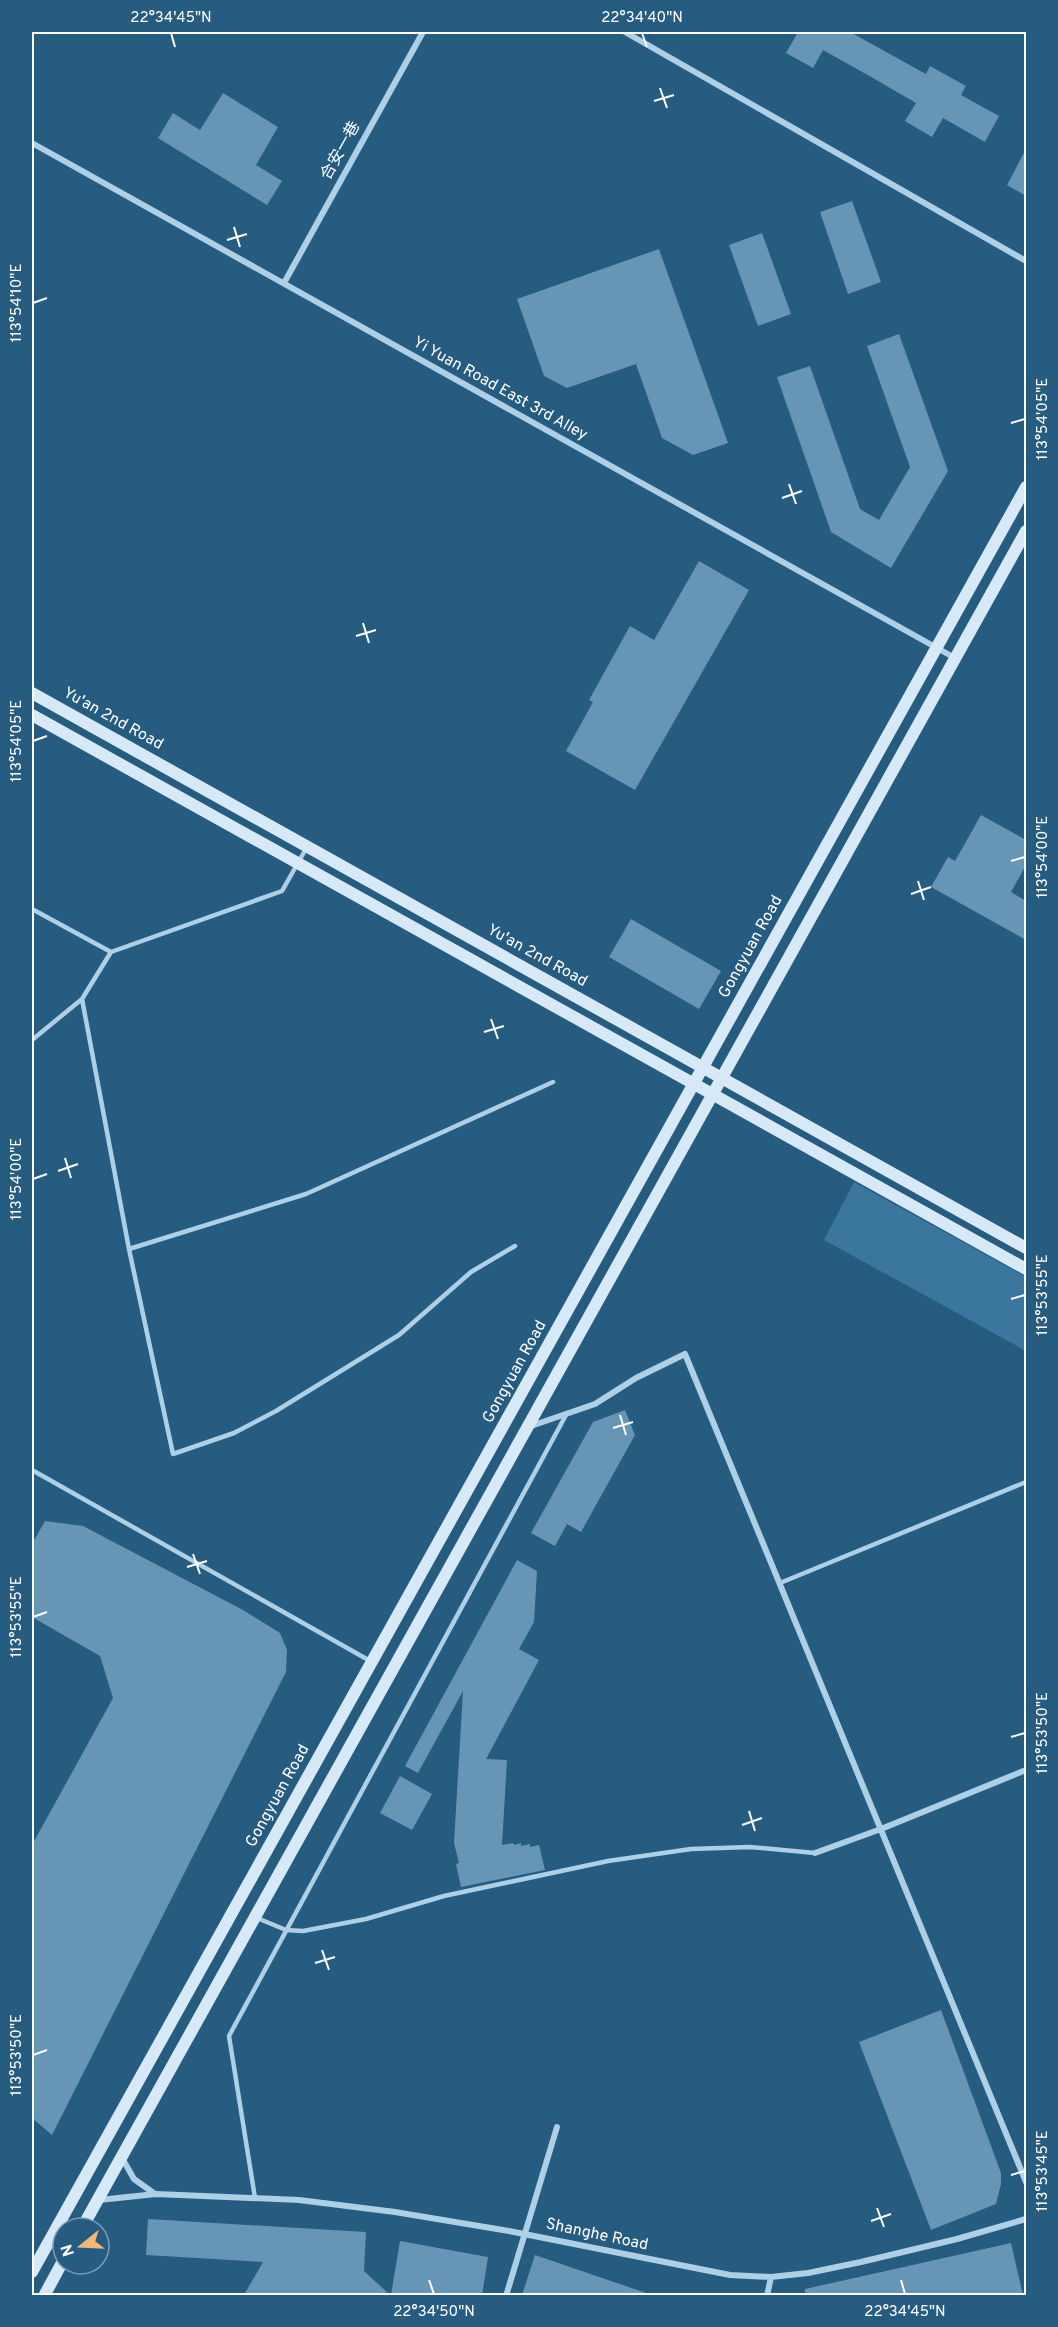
<svg xmlns="http://www.w3.org/2000/svg" width="1058" height="2327" viewBox="0 0 1058 2327" font-family="Overpass,'Noto Sans SC',sans-serif">
	<style>
		.green { fill: #3b769e }
		.building { fill: #6795b5 }
		.lines { fill: none; stroke-linecap: round; stroke-linejoin: round }
		.service { stroke: #aed0e6; stroke-width: 4.5 }
		.minor { stroke: #aed0e6; stroke-width: 6 }
		.secondary { stroke: #d7e9f6; stroke-width: 12 }
		.ticks { fill: none; stroke: #fff; stroke-width: 2 }
		.labels { text-anchor: middle; dominant-baseline: central; stroke-width: 4.5; stroke-linejoin: round; paint-order: stroke }
		.street-label { font-size: 16px; fill: #fff; stroke: #265c80 }
		.neatline { fill: none; stroke: #fff; stroke-width: 2 }
		.ticks-label { font-size: 15px; text-anchor: middle; fill: #fff }
	</style>
	<rect width="100%" height="100%" fill="#265c80"/>
	<!-- green -->
	<path class="green" d="M854 1182 1026 1277V1351L824 1240Z"/>
	<!-- building -->
	<path class="building" d="M798 32H850L926 74 930 66 966 86 961 95 999 116 985 142 943 118 932 137 905 121 916 103 873 78 823 50 813 68 786 53Z
		M223 93 278 127 256 165 282 181 267 205 158 138 173 113 200 130Z
		M1026 149V196L1007 185Z
		M852 201 881 282 848 294 820 212Z
		M762 233 791 314 758 326 729 245Z
		M659 249 728 443 693 455 662 438 636 364 567 388 544 376 517 299Z
		M899 334 948 471 891 568 831 532 777 377 810 366 860 509 879 520 910 467 867 346Z
		M699 561 749 590 635 790 566 751 593 702 589 700 630 626 654 640Z
		M981 815 1026 840V865L1011 892 1026 901V940L931 887 948 857 955 861Z
		M631 919 721 971 699 1009 609 957Z
		M625 1410 635 1435 581 1532 567 1524 555 1546 531 1533 593 1422Z
		M45 1521 83 1526 243 1610 280 1633 287 1650 286 1672 52 2135 32 2118V1845L113 1698 100 1656 32 1617V1544Z
		M517 1560 537 1571 534 1622 519 1649 539 1660 486 1759 507 1760 502 1845 513 1843 514 1845 521 1843V1846L530 1844V1847L539 1845 545 1870 461 1887 456 1864 459 1863 454 1843 463 1691 418 1773 405 1766Z
		M400 1776 432 1794 412 1830 380 1813Z
		M941 2010 1001 2173V2184L996 2204 931 2230 859 2042Z
		M148 2219 366 2232 364 2271 390 2295H244L263 2262 146 2255Z
		M400 2241 488 2257 482 2295H391Z
		M1011 2243 1023 2295H805V2289Z
		M535 2255 646 2293V2295H522Z"/>
	<g class="lines">
		<!-- service -->
		<path class="service" d="M307 847 282 891 111 952 82 999 129 1249 173 1454 234 1433 276 1411 399 1335 471 1272 515 1246
			M32 909 111 952
			M32 1040 82 999
			M129 1249 306 1194 553 1082
			M32 1470 372 1662
			M780 1583 1026 1482
			M257 1918 286 1930 303 1931 366 1919 444 1896 608 1861 691 1849 750 1847 815 1853
			M255 2198 229 2036 566 1415"/>
		<!-- minor -->
		<path class="minor" d="M625 32 1026 261
			M32 143 955 658
			M284 283 423 32
			M531 1426 595 1404 636 1378 685 1354 1026 2182
			M815 1853 881 1829 1026 1770
			M122 2158 134 2179 155 2194
			M99 2200 156 2194 299 2200 395 2212 509 2231 730 2275 771 2277 808 2273 861 2262 957 2239 1026 2219
			M506 2296 557 2127
			M767 2296 771 2277"/>
		<!-- secondary -->
		<path class="secondary" d="M32 693 1026 1248
			M32 715 1026 1269
			M82 2228 1026 531
			M32 2272 1026 487
			M44 2296 63 2261"/>
	</g>
	<!-- ticks -->
	<path class="ticks" d="M171 33 175 47M642 33 647 47M660 88 667 108M654 101 674 95M234 227 240 247M227 240 247 234M33 303 47 298M1011 423 1025 419M789 484 796 504M782 498 802 491M363 623 369 643M356 636 376 630M33 741 47 736M1011 861 1025 857M918 881 924 900M911 894 931 887M491 1019 498 1039M484 1032 504 1026M65 1158 71 1178M58 1171 78 1164M33 1179 47 1174M1011 1299 1025 1295M620 1415 626 1435M613 1428 633 1422M193 1554 200 1574M187 1567 207 1561M33 1617 47 1612M1011 1737 1025 1733M749 1811 755 1831M742 1825 762 1818M322 1950 329 1970M315 1963 335 1957M33 2055 47 2050M1011 2175 1025 2171M877 2208 884 2227M871 2221 891 2214M429 2280 434 2294M901 2280 905 2294"/>
	<g class="labels">
		<!-- street labels -->
		<g class="street-label">
			<text transform="translate(341 151) rotate(-61)">合安一巷</text>
			<text transform="translate(500 389) rotate(29)">Yi Yuan Road East 3rd Alley</text>
			<text transform="translate(113 719) rotate(29)">Yu'an 2nd Road</text>
			<text transform="translate(751 947) rotate(-61)">Gongyuan Road</text>
			<text transform="translate(537 956) rotate(29)">Yu'an 2nd Road</text>
			<text transform="translate(515 1372) rotate(-61)">Gongyuan Road</text>
			<text transform="translate(278 1796) rotate(-61)">Gongyuan Road</text>
			<text transform="translate(597 2235) rotate(12)">Shanghe Road</text>
		</g>
	</g>
	<!-- border -->
	<rect width="1058" height="2327" fill="none" stroke="#265c80" stroke-width="66"/>
	<!-- north arrow -->
	<g transform="translate(81 2246) rotate(252)"><circle r="28" fill="#265c80" stroke="#7d9db3" stroke-width="1.5"/>
	<path d="M0-4.5L10 22L0 15L-10 22Z" fill="#efb873"/>
	<text y="-9" font-size="16" font-weight="bold" text-anchor="middle" fill="#ffffff">N</text>
	</g>
	<rect x="33" y="33" width="992" height="2261" class="neatline"/>
	<g class="ticks-label">
		<text x="171" y="22">22°34'45"N</text>
		<text x="642" y="22">22°34'40"N</text>
		<text transform="translate(16 303) rotate(-90)" y="5">113°54'10"E</text>
		<text transform="translate(1042 419) rotate(-90)" y="5">113°54'05"E</text>
		<text transform="translate(16 741) rotate(-90)" y="5">113°54'05"E</text>
		<text transform="translate(1042 857) rotate(-90)" y="5">113°54'00"E</text>
		<text transform="translate(16 1179) rotate(-90)" y="5">113°54'00"E</text>
		<text transform="translate(1042 1295) rotate(-90)" y="5">113°53'55"E</text>
		<text transform="translate(16 1617) rotate(-90)" y="5">113°53'55"E</text>
		<text transform="translate(1042 1733) rotate(-90)" y="5">113°53'50"E</text>
		<text transform="translate(16 2055) rotate(-90)" y="5">113°53'50"E</text>
		<text transform="translate(1042 2171) rotate(-90)" y="5">113°53'45"E</text>
		<text x="434" y="2316">22°34'50"N</text>
		<text x="905" y="2316">22°34'45"N</text>
	</g>
</svg>
